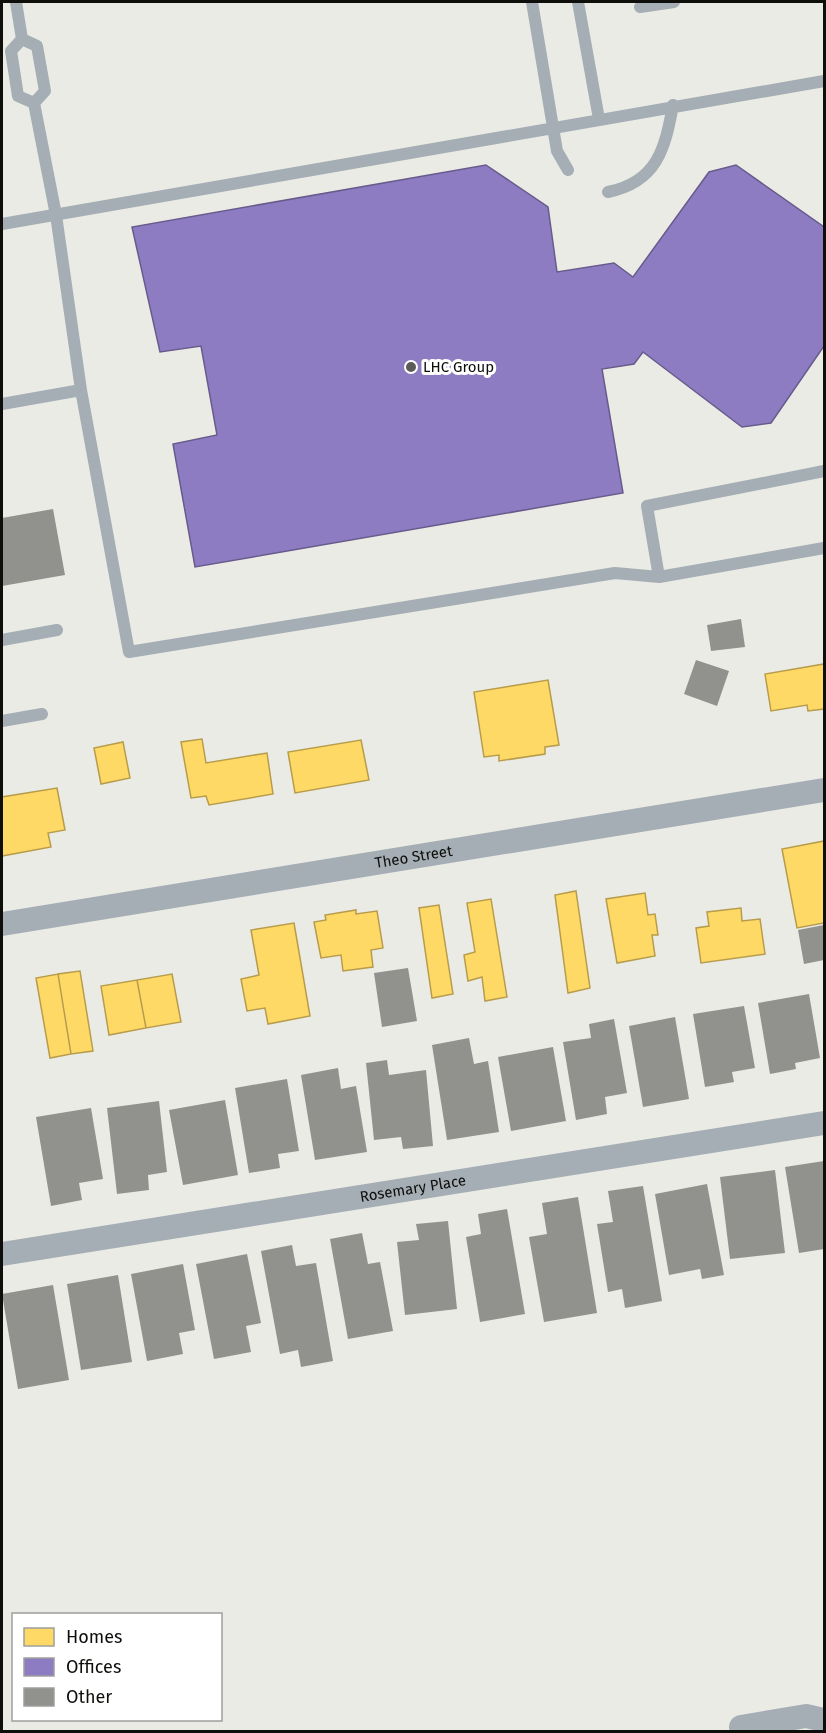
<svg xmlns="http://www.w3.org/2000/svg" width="826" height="1733" viewBox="0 0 826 1733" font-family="'Fira Sans',sans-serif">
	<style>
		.homes { fill: #ffd966; stroke: #b79c4b; stroke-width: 1.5 }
		.offices { fill: #8e7cc3; stroke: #685b8c; stroke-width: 1.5 }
		.building { fill: #91918e }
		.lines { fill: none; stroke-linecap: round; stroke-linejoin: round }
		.service { stroke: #a5adb5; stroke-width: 12 }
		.minor { stroke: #a5adb5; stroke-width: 24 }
		.poi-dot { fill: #5b5b57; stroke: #fff; stroke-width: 2 }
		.labels { text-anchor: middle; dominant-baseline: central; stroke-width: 6; stroke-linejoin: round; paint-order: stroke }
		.poi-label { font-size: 15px; fill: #0e0e0b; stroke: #fff; text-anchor: start }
		.street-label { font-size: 15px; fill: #0e0e0b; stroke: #fff }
	</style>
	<rect width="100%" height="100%" fill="#eaebe5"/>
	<!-- homes -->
	<path class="homes" d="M824 664V709L808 711 807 705 771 711 765 674Z
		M548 680 559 745 545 747V754L499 761V755L484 757 474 692Z
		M202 739 206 763 267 753 273 794 209 805 206 796 191 798 181 742Z
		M361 740 369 780 295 793 288 752Z
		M123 742 130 778 101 784 94 748Z
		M57 788 65 830 48 833 51 847 2 856V797Z
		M824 841V923L797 928 782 849Z
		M576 891 590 988 568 993 555 895Z
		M645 893 648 915 655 914 658 935H652L655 956 617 963 606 899Z
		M491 899 507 997 485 1001 482 977 468 981 464 955 475 952 467 903Z
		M439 905 453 994 432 998 419 908Z
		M741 908 742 921 760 919 765 954 701 963 696 928 709 926 707 912Z
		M356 910V914L377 911 383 948 371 950 373 967 343 971 341 955 321 958 314 922 326 920 325 915Z
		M294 923 310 1016 268 1024 265 1008 247 1011 241 979 259 975 251 930Z
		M80 971 93 1051 71 1054 58 974Z
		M58 974 71 1054 50 1058 36 978Z
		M172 974 181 1022 146 1028 137 980Z
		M137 980 146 1028 109 1035 101 986Z"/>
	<!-- offices -->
	<path class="offices" d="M486 165 548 207 557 272 614 263 633 277 709 172 736 165 824 227V346L771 423 742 427 643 352 634 364 602 369 623 493 195 567 173 444 217 435 201 346 160 352 132 227Z"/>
	<!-- building -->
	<path class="building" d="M53 509 65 575 2 586V518Z
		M741 619 745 647 711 651 707 625Z
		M696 660 729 671 717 706 684 694Z
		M824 925V960L804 964 798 930Z
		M408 968 417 1021 382 1027 374 973Z
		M809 994 820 1058 795 1063 796 1069 770 1074 758 1003Z
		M744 1006 755 1068 732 1072 734 1082 705 1087 693 1014Z
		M675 1017 689 1099 643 1107 629 1026Z
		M614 1019 627 1093 605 1097 607 1114 576 1120 563 1042 591 1038 589 1024Z
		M469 1038 474 1064 488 1061 499 1132 447 1140 432 1045Z
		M553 1047 566 1121 511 1131 498 1057Z
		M387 1060 389 1075 426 1070 433 1146 403 1149 401 1137 374 1140 366 1063Z
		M338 1068 341 1089 356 1086 367 1152 315 1160 301 1075Z
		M287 1079 299 1151 278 1154 280 1168 249 1173 235 1088Z
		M225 1100 238 1175 183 1185 169 1110Z
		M159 1101 167 1172 148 1175 149 1190 117 1194 107 1108Z
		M91 1108 103 1179 79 1183 82 1200 51 1206 36 1117Z
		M824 1161V1249L799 1253 785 1167Z
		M775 1170 785 1253 730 1259 720 1177Z
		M707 1184 724 1275 702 1279 700 1269 669 1275 655 1194Z
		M643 1186 662 1301 625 1308 622 1289 608 1292 597 1224 613 1222 608 1191Z
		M578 1197 597 1313 544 1322 529 1237 547 1234 542 1203Z
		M507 1209 525 1314 480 1322 466 1237 481 1234 478 1214Z
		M448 1221 457 1309 405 1315 397 1242 419 1240 416 1224Z
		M362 1233 368 1264 380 1262 393 1331 348 1339 330 1239Z
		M292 1245 296 1266 316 1263 333 1361 301 1367 298 1350 280 1354 261 1251Z
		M247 1254 261 1323 246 1326 251 1352 214 1359 196 1264Z
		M183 1264 195 1330 179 1333 183 1354 147 1361 131 1274Z
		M118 1275 132 1362 81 1370 67 1284Z
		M53 1285 69 1380 18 1389 2 1294Z"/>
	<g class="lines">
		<!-- service -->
		<path class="service" d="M16 2 22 39
			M532 2 557 151 568 170
			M578 2 599 119
			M640 7 674 2
			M22 39 11 51 18 96 34 103
			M22 39 37 46 45 91 34 103
			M608 192C657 182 665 149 673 105
			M2 224 824 81
			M81 390 129 652 615 573 659 577
			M2 404 81 390 56 215 34 103
			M824 471 647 506 659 577 824 548
			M2 640 57 630
			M2 721 42 714"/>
		<!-- minor -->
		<g class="minor">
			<path id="s1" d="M2 924 824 790"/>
			<path id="s2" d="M2 1254 824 1123"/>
			<path d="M741 1727 806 1716 824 1720"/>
		</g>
	</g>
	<!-- markers -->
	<circle class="poi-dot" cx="411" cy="367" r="6"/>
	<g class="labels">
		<!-- poi labels -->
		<g class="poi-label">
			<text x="423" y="367">LHC Group</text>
		</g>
		<!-- street labels -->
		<g class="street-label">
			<text stroke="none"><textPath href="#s1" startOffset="417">Theo Street</textPath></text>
			<text stroke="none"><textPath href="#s2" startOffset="416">Rosemary Place</textPath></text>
		</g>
	</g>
	<!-- border -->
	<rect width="826" height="1733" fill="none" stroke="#0e0e0b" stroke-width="6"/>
	<!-- legend -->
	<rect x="12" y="1613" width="210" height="108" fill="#ffffff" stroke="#9f9f9d" stroke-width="1.5"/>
	<rect x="24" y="1628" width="30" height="18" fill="#ffd966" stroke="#9f9f9d" stroke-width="1.5"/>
	<text x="66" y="1643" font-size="18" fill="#0e0e0b">Homes</text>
	<rect x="24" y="1658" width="30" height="18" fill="#8e7cc3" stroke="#9f9f9d" stroke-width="1.5"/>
	<text x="66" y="1673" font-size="18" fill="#0e0e0b">Offices</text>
	<rect x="24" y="1688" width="30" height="18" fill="#91918e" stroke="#9f9f9d" stroke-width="1.5"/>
	<text x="66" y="1703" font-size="18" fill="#0e0e0b">Other</text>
</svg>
